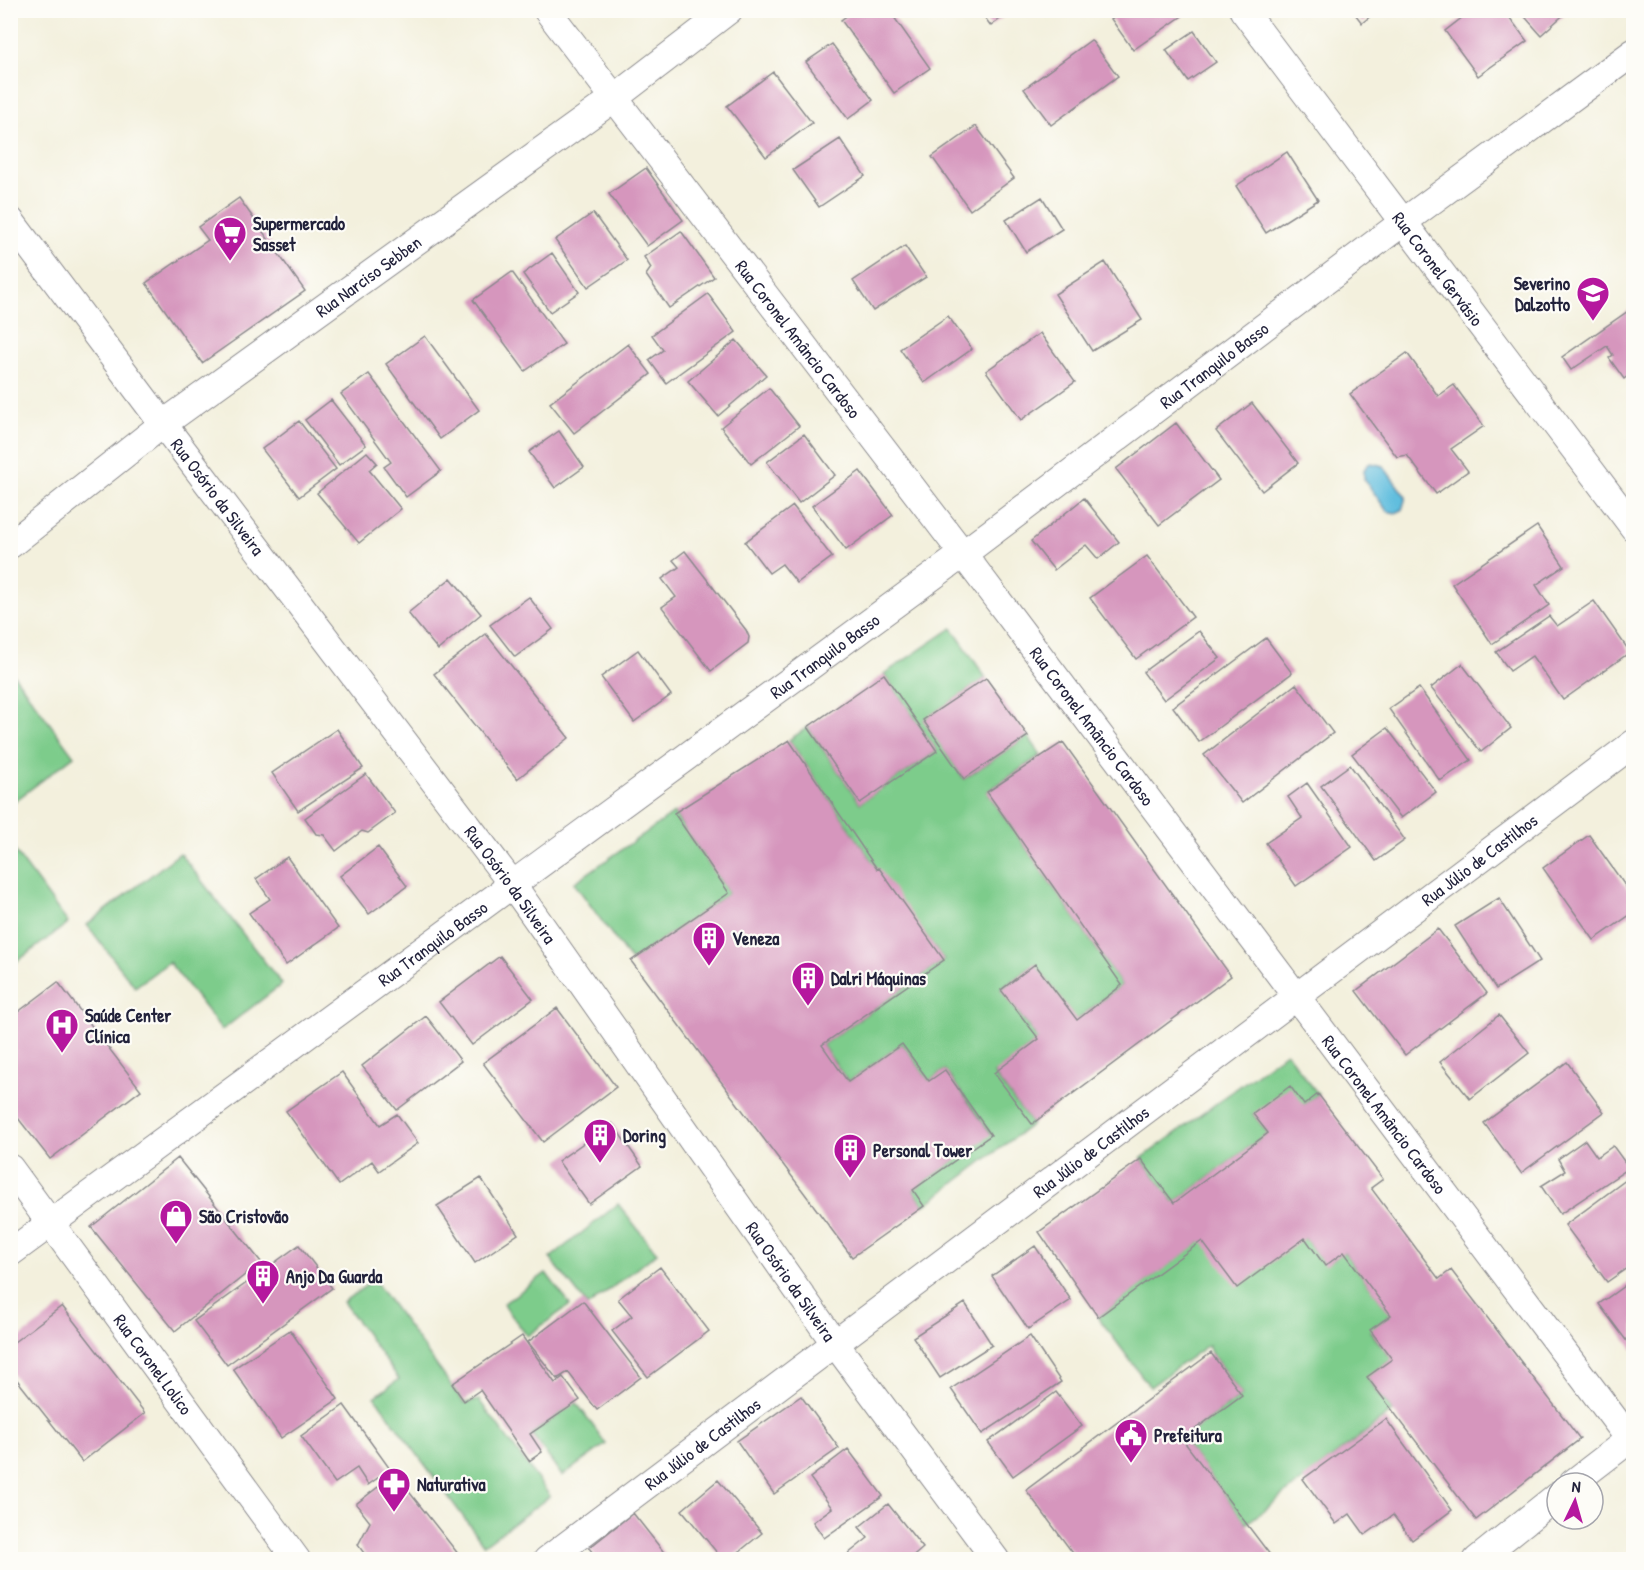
<svg xmlns="http://www.w3.org/2000/svg" width="1644" height="1570" viewBox="0 0 1644 1570" font-family="'Patrick Hand',sans-serif">
	<style>
		.green { fill: #7dcc8b; stroke: #507763; stroke-width: 1.5 }
		.water { fill: #60bede; stroke: #41708c; stroke-width: 1.5 }
		.building { fill: #d696bd }
		.lines { fill: none; stroke-linecap: round; stroke-linejoin: round }
		.street-casing { stroke: #8a898c; stroke-width: 29 }
		.street { stroke: #fff; stroke-width: 27 }
		.labels { text-anchor: middle; dominant-baseline: central; stroke-width: 4.5; stroke-linejoin: round; paint-order: stroke }
		.poi-label { font-size: 18px; font-weight: bold; fill: #22223b; stroke: #fdfcf7; text-anchor: start }
		.street-label { font-size: 18px; fill: #22223b; stroke: #fdfcf7 }
	</style>
	<rect width="100%" height="100%" fill="#fdfcf7"/>
	<filter id="ink" filterUnits="userSpaceOnUse"><feTurbulence type="fractalNoise" baseFrequency=".0167" numOctaves="2"/><feDisplacementMap in="SourceGraphic" scale="12" xChannelSelector="R" yChannelSelector="G"/><feConvolveMatrix kernelMatrix="1 2 1 2 8 2 1 2 1" color-interpolation-filters="sRGB"/></filter>
	<filter id="wash" filterUnits="userSpaceOnUse"><feTurbulence type="fractalNoise" baseFrequency=".008" numOctaves="4" result="noise"/><feDisplacementMap in="SourceGraphic" scale="24" xChannelSelector="R" yChannelSelector="G"/><feGaussianBlur stdDeviation="1.35" result="paint"/><feColorMatrix in="noise" values="0 0 0 0 0 0 0 0 0 0 0 0 0 0 0 0 0 1.4 0 .05"/><feComposite in="paint" operator="in"/></filter>
	<g filter="url(#wash)">
		<rect width="100%" height="100%" fill="#f3f0dd"/>
		<!-- green -->
		<path class="green" d="M952 628 986 678 924 720 964 779 1028 736 1041 755 987 792 1122 985 1076 1020 1035 964 1001 989 1038 1040 994 1074 1032 1124 924 1206 913 1190 991 1134 945 1070 929 1081 902 1044 848 1082 822 1045 944 960 877 869 789 740 808 727 860 803 937 751 884 674Z
			M11 671 74 756 11 804 10 671Z
			M674 813 729 893 631 961 574 883Z
			M11 846 68 923 11 966 10 846Z
			M180 853 282 984 222 1030 169 962 135 987 87 925Z
			M1286 1052 1318 1094 1304 1105 1253 1114 1268 1133 1174 1203 1141 1159Z
			M618 1204 657 1253 588 1306 550 1258Z
			M1305 1238 1325 1265 1344 1252 1391 1314 1370 1331 1392 1359 1367 1378 1393 1411 1246 1524 1182 1439 1242 1395 1211 1353 1208 1345 1150 1387 1098 1317 1202 1240Z
			M546 1273 570 1305 527 1336 503 1304Z
			M374 1280 464 1403 479 1400 550 1496 484 1545 375 1397 399 1379 343 1302Z
			M576 1402 606 1444 562 1476 532 1434Z"/>
		<!-- water -->
		<path class="water" d="M1371 463 1383 466 1406 497 1402 510 1396 513 1387 511 1364 479V470L1367 465Z"/>
		<g id="blocks">
			<!-- building -->
			<path class="building" d="M855 10H889L930 68 894 93 841 20Z
				M979 10H1012L991 26Z
				M1124 10H1187L1188 12 1133 50 1111 19Z
				M1352 10H1378L1362 23Z
				M1472 10H1504L1527 41 1478 76 1445 31Z
				M1519 10H1569L1541 35Z
				M1194 31 1216 62 1188 81 1166 50Z
				M1091 40 1118 76 1051 125 1024 89Z
				M832 44 873 100 848 119 806 62Z
				M773 72 812 123 766 157 727 106Z
				M976 126 1014 178 970 210 932 157Z
				M840 139 865 176 819 207 793 170Z
				M1287 152 1318 200 1266 233 1236 186Z
				M646 168 683 220 647 246 609 194Z
				M1042 197 1062 229 1026 252 1006 220Z
				M239 198 305 291 202 363 146 283 208 240 198 227Z
				M593 213 627 260 588 287 555 240Z
				M681 231 714 277 669 308 646 275 651 268 644 257Z
				M905 246 926 277 873 311 853 281Z
				M552 253 579 292 550 312 523 274Z
				M1105 262 1142 320 1092 351 1055 294Z
				M512 272 564 344 525 371 473 300Z
				M708 294 736 332 666 383 649 360 663 350 652 335Z
				M1634 307V382L1629 375 1624 379 1609 358 1613 355 1607 346 1571 370 1562 357Z
				M948 316 972 349 924 383 900 349Z
				M1040 333 1075 382 1021 420 986 371Z
				M425 336 479 410 440 439 386 364Z
				M736 340 766 375 718 416 688 381Z
				M628 344 651 374 574 433 550 403Z
				M1407 353 1438 396 1454 385 1484 426 1451 449 1468 471 1436 494 1407 455 1397 457 1350 394Z
				M369 374 441 471 406 497 384 467 391 462 341 394Z
				M769 388 799 426 751 464 721 427Z
				M331 400 366 445 339 465 305 420Z
				M1252 403 1298 463 1262 491 1216 431Z
				M299 421 336 469 299 497 262 449Z
				M1176 423 1219 480 1159 525 1116 469Z
				M559 431 584 467 555 488 529 452Z
				M804 434 835 475 799 503 767 462Z
				M367 452 377 463 369 470 401 509 359 543 317 493Z
				M860 471 893 515 846 550 812 506Z
				M1084 498 1119 542 1098 559 1086 545 1054 570 1031 541Z
				M793 506 832 557 797 583 782 564 769 573 745 542Z
				M1537 526 1564 566 1536 585 1549 605 1492 644 1452 584Z
				M685 551 746 630 749 637 748 643 711 671 662 607 676 597 662 579 679 567 673 560Z
				M1147 556 1193 617 1136 659 1090 598Z
				M451 578 481 614 438 650 408 613Z
				M529 597 553 629 515 657 490 625Z
				M1594 601 1630 652 1563 700 1532 656 1510 671 1496 652 1549 616 1557 626Z
				M1199 631 1220 658 1164 700 1143 672Z
				M486 634 569 738 517 779 434 674Z
				M1266 638 1292 673 1199 742 1173 707Z
				M638 650 671 695 634 722 601 677Z
				M1462 664 1511 728 1481 752 1431 688Z
				M884 674 937 751 860 803 808 727Z
				M986 678 1028 736 964 779 923 720Z
				M1296 684 1333 733 1242 803 1204 755Z
				M1419 688 1471 760 1440 781 1389 709Z
				M1387 728 1436 792 1401 818 1352 754Z
				M337 729 363 768 298 811 272 773Z
				M789 740 877 869 879 868 944 960 822 1045 848 1082 902 1044 929 1081 945 1070 991 1135 913 1190 924 1206 852 1257 631 961 729 893 674 813Z
				M1063 742 1231 976 1032 1124 994 1073 1039 1039 1001 990 1035 964 1077 1020 1122 985 987 792Z
				M1350 765 1405 840 1376 861 1321 786Z
				M366 774 395 813 368 833 362 831 336 851 324 835 316 834 305 818Z
				M1307 783 1352 847 1296 886 1266 843 1302 818 1288 797Z
				M1589 835 1634 898V912L1594 940 1543 868Z
				M378 847 407 886 369 914 340 876Z
				M287 857 338 928 286 965 249 913 270 899 256 879Z
				M1499 898 1540 961 1496 989 1455 926Z
				M1438 929 1487 993 1405 1055 1356 991Z
				M500 956 533 999 472 1045 439 1002Z
				M58 982 141 1090 50 1159 10 1108V1018Z
				M557 1008 616 1087 543 1142 483 1063Z
				M1499 1015 1529 1053 1470 1099 1440 1062Z
				M426 1016 461 1061 397 1110 362 1066Z
				M1567 1062 1604 1112 1521 1173 1484 1123Z
				M342 1072 380 1125 397 1114 418 1143 379 1171 372 1161 339 1185 286 1111Z
				M1290 1086 1304 1105 1318 1094 1383 1179 1371 1188 1439 1279 1451 1270 1580 1439 1476 1520 1367 1377 1392 1359 1370 1330 1391 1315 1344 1252 1325 1266 1305 1238 1237 1288 1202 1241 1098 1317 1039 1232 1141 1159 1174 1203 1268 1133 1253 1114Z
				M612 1123 642 1166 589 1204 558 1161Z
				M1585 1140 1597 1157 1613 1146 1629 1168 1560 1214 1541 1186 1565 1171 1558 1159Z
				M178 1158 261 1262 175 1331 91 1227Z
				M1634 1174V1263L1607 1282 1565 1225Z
				M481 1178 518 1234 475 1263 437 1206Z
				M299 1245 332 1288 227 1365 194 1321Z
				M1035 1246 1071 1300 1028 1329 992 1276Z
				M660 1267 709 1331 648 1377 612 1331 632 1316 618 1299Z
				M1634 1279V1351L1599 1304Z
				M583 1301 641 1377 597 1410 568 1372 557 1379 528 1342Z
				M965 1303 992 1345 940 1378 913 1337Z
				M62 1306 145 1413 82 1462 10 1371V1345Z
				M290 1330 338 1399 281 1438 233 1369Z
				M522 1336 555 1383 563 1377 580 1400 530 1434 542 1452 529 1461 480 1390 464 1401 452 1384Z
				M1030 1336 1061 1382 982 1434 951 1389Z
				M1211 1353 1242 1395 1182 1439 1274 1560H1078L1026 1490Z
				M1056 1392 1082 1426 1013 1476 988 1442Z
				M801 1396 839 1448 774 1494 737 1441Z
				M344 1405 390 1469 368 1485 357 1468 335 1483 301 1436Z
				M1386 1419 1452 1510 1412 1540 1393 1515 1365 1535 1350 1514 1336 1524 1303 1479Z
				M848 1449 883 1496 824 1538 813 1522 832 1508 810 1478Z
				M395 1474 459 1555 454 1560H369L358 1545 370 1522 356 1504Z
				M718 1480 762 1533 729 1560H723L682 1510Z
				M888 1504 923 1548 909 1560H853L848 1554 868 1538 859 1527Z
				M633 1513 670 1560H598L589 1548Z"/>
		</g>
	</g>
	<g filter="url(#ink)">
		<use href="#blocks" fill-opacity="0" stroke="#8a898c" stroke-width="1.5"/>
		<g class="lines">
			<!-- street casing -->
			<g class="street-casing">
				<g id="street">
					<path id="s1" d="M547 10 963 554 1634 1445"/>
					<path id="s2" d="M1243 10 1634 528"/>
					<path id="s3" d="M10 220 163 424 512 884 834 1342 996 1560"/>
					<path id="s4" d="M10 545 163 424 613 99 729 10"/>
					<path id="s5" d="M10 1168 297 1560"/>
					<path id="s6" d="M10 1253 963 554 1402 223 1634 52"/>
					<path d="M1573 1483 1634 1436"/>
					<path id="s7" d="M547 1560 1634 743"/>
					<path d="M1477 1560 1557 1496"/>
				</g>
			</g>
			<!-- street -->
			<use href="#street" class="street"/>
		</g>
	</g>
	<!-- icons -->
	<defs>
		<g id="supermarket-pin" transform="scale(1.725)"><path d="M0 17L-7.5 6A9.5 9.5 0 1 1 7.5 6Z" fill="#b5179e" stroke="#fdfcf7"/><path d="M-6-5.5h2.5l.6 2H6L4.5 2H-2.5L-4.4-4H-6ZM-1.5 3.2a1.3 1.3 0 1 0 .1 0ZM3 3.2a1.3 1.3 0 1 0 .1 0Z" fill="#fff"/></g>
		<g id="school-pin" transform="scale(1.725)"><path d="M0 17L-7.5 6A9.5 9.5 0 1 1 7.5 6Z" fill="#b5179e" stroke="#fdfcf7"/><path d="M0-5L7-2L0 1L-7-2ZM-4 1L0 2.5L4 1V4Q0 6-4 4Z" fill="#fff"/></g>
		<g id="building-pin" transform="scale(1.725)"><path d="M0 17L-7.5 6A9.5 9.5 0 1 1 7.5 6Z" fill="#b5179e" stroke="#fdfcf7"/><path d="M-4-6H4V6H1V3H-1V6H-4ZM-2.5-4.3h1.7v1.8h-1.7ZM.8-4.3h1.7v1.8H.8ZM-2.5-1h1.7V.8h-1.7ZM.8-1h1.7V.8H.8Z" fill="#fff"/></g>
		<g id="hospital-pin" transform="scale(1.725)"><path d="M0 17L-7.5 6A9.5 9.5 0 1 1 7.5 6Z" fill="#b5179e" stroke="#fdfcf7"/><path d="M-5-5h3v3.5h4V-5h3V5h-3V1.5h-4V5h-3Z" fill="#fff"/></g>
		<g id="shop-pin" transform="scale(1.725)"><path d="M0 17L-7.5 6A9.5 9.5 0 1 1 7.5 6Z" fill="#b5179e" stroke="#fdfcf7"/><path d="M-5-2.5h2.3a2.7 3.5 0 0 1 5.4 0H5L5.5 6h-11ZM-1.5-2.5h3a1.5 2.3 0 0 0-3 0Z" fill="#fff"/></g>
		<g id="civic-pin" transform="scale(1.725)"><path d="M0 17L-7.5 6A9.5 9.5 0 1 1 7.5 6Z" fill="#b5179e" stroke="#fdfcf7"/><path d="M-.6-6.5H3V-4.5H.6V-3L4-1V1h2V6H-6V1h2V-1L-.6-3ZM-1.2 2.5V6h2.4V2.5Z" fill="#fff"/></g>
		<g id="pharmacy-pin" transform="scale(1.725)"><path d="M0 17L-7.5 6A9.5 9.5 0 1 1 7.5 6Z" fill="#b5179e" stroke="#fdfcf7"/><path d="M-2-6h4v4h4v4h-4v4h-4v-4h-4v-4h4Z" fill="#fff"/></g>
	</defs>
	<g fill-rule="evenodd">
		<use href="#supermarket-pin" x="230" y="233"/>
		<use href="#school-pin" x="1593" y="293"/>
		<use href="#building-pin" x="709" y="938"/>
		<use href="#building-pin" x="808" y="978"/>
		<use href="#hospital-pin" x="62" y="1025"/>
		<use href="#building-pin" x="600" y="1135"/>
		<use href="#building-pin" x="850" y="1150"/>
		<use href="#shop-pin" x="176" y="1216"/>
		<use href="#building-pin" x="263" y="1276"/>
		<use href="#civic-pin" x="1131" y="1435"/>
		<use href="#pharmacy-pin" x="394" y="1484"/>
	</g>
	<g class="labels">
		<!-- poi labels -->
		<g class="poi-label">
			<text x="253" y="223">Supermercado<tspan x="253" dy="21">Sasset</tspan></text>
			<text x="1570" y="283" text-anchor="end">Severino<tspan x="1570" dy="21">Dalzotto</tspan></text>
			<text x="732" y="938">Veneza</text>
			<text x="831" y="978">Dalri Máquinas</text>
			<text x="85" y="1015">Saúde Center<tspan x="85" dy="21">Clínica</tspan></text>
			<text x="623" y="1135">Doring</text>
			<text x="873" y="1150">Personal Tower</text>
			<text x="199" y="1216">São Cristovão</text>
			<text x="286" y="1276">Anjo Da Guarda</text>
			<text x="1154" y="1435">Prefeitura</text>
			<text x="417" y="1484">Naturativa</text>
		</g>
		<!-- street labels -->
		<g class="street-label">
			<text stroke="none"><textPath href="#s2" startOffset="324">Rua Coronel Gervásio</textPath></text>
			<text stroke="none"><textPath href="#s4" startOffset="448">Rua Narciso Sebben</textPath></text>
			<text stroke="none"><textPath href="#s1" startOffset="414">Rua Coronel Amâncio Cardoso</textPath></text>
			<text stroke="none"><textPath href="#s6" startOffset="1496">Rua Tranquilo Basso</textPath></text>
			<text stroke="none"><textPath href="#s3" startOffset="346">Rua Osório da Silveira</textPath></text>
			<text stroke="none"><textPath href="#s6" startOffset="1010">Rua Tranquilo Basso</textPath></text>
			<text stroke="none"><textPath href="#s1" startOffset="900">Rua Coronel Amâncio Cardoso</textPath></text>
			<text stroke="none"><textPath href="#s7" startOffset="1166">Rua Júlio de Castilhos</textPath></text>
			<text stroke="none"><textPath href="#s3" startOffset="832">Rua Osório da Silveira</textPath></text>
			<text stroke="none"><textPath href="#s6" startOffset="524">Rua Tranquilo Basso</textPath></text>
			<text stroke="none"><textPath href="#s1" startOffset="1386">Rua Coronel Amâncio Cardoso</textPath></text>
			<text stroke="none"><textPath href="#s7" startOffset="680">Rua Júlio de Castilhos</textPath></text>
			<text stroke="none"><textPath href="#s3" startOffset="1318">Rua Osório da Silveira</textPath></text>
			<text stroke="none"><textPath href="#s5" startOffset="243">Rua Coronel Lolico</textPath></text>
			<text stroke="none"><textPath href="#s7" startOffset="194">Rua Júlio de Castilhos</textPath></text>
		</g>
	</g>
	<!-- margin -->
	<rect width="1644" height="1570" fill="none" stroke="#fdfcf7" stroke-width="36"/>
	<!-- north arrow -->
	<g transform="translate(1575 1501) rotate(5)"><circle r="28" fill="#fdfcf7" stroke="#a5a5ac" stroke-width="1.5"/>
	<path d="M0-4.5L10 22L0 15L-10 22Z" fill="#b5179e"/>
	<text y="-9" font-size="16" font-weight="bold" text-anchor="middle" fill="#22223b">N</text>
	</g>
</svg>
